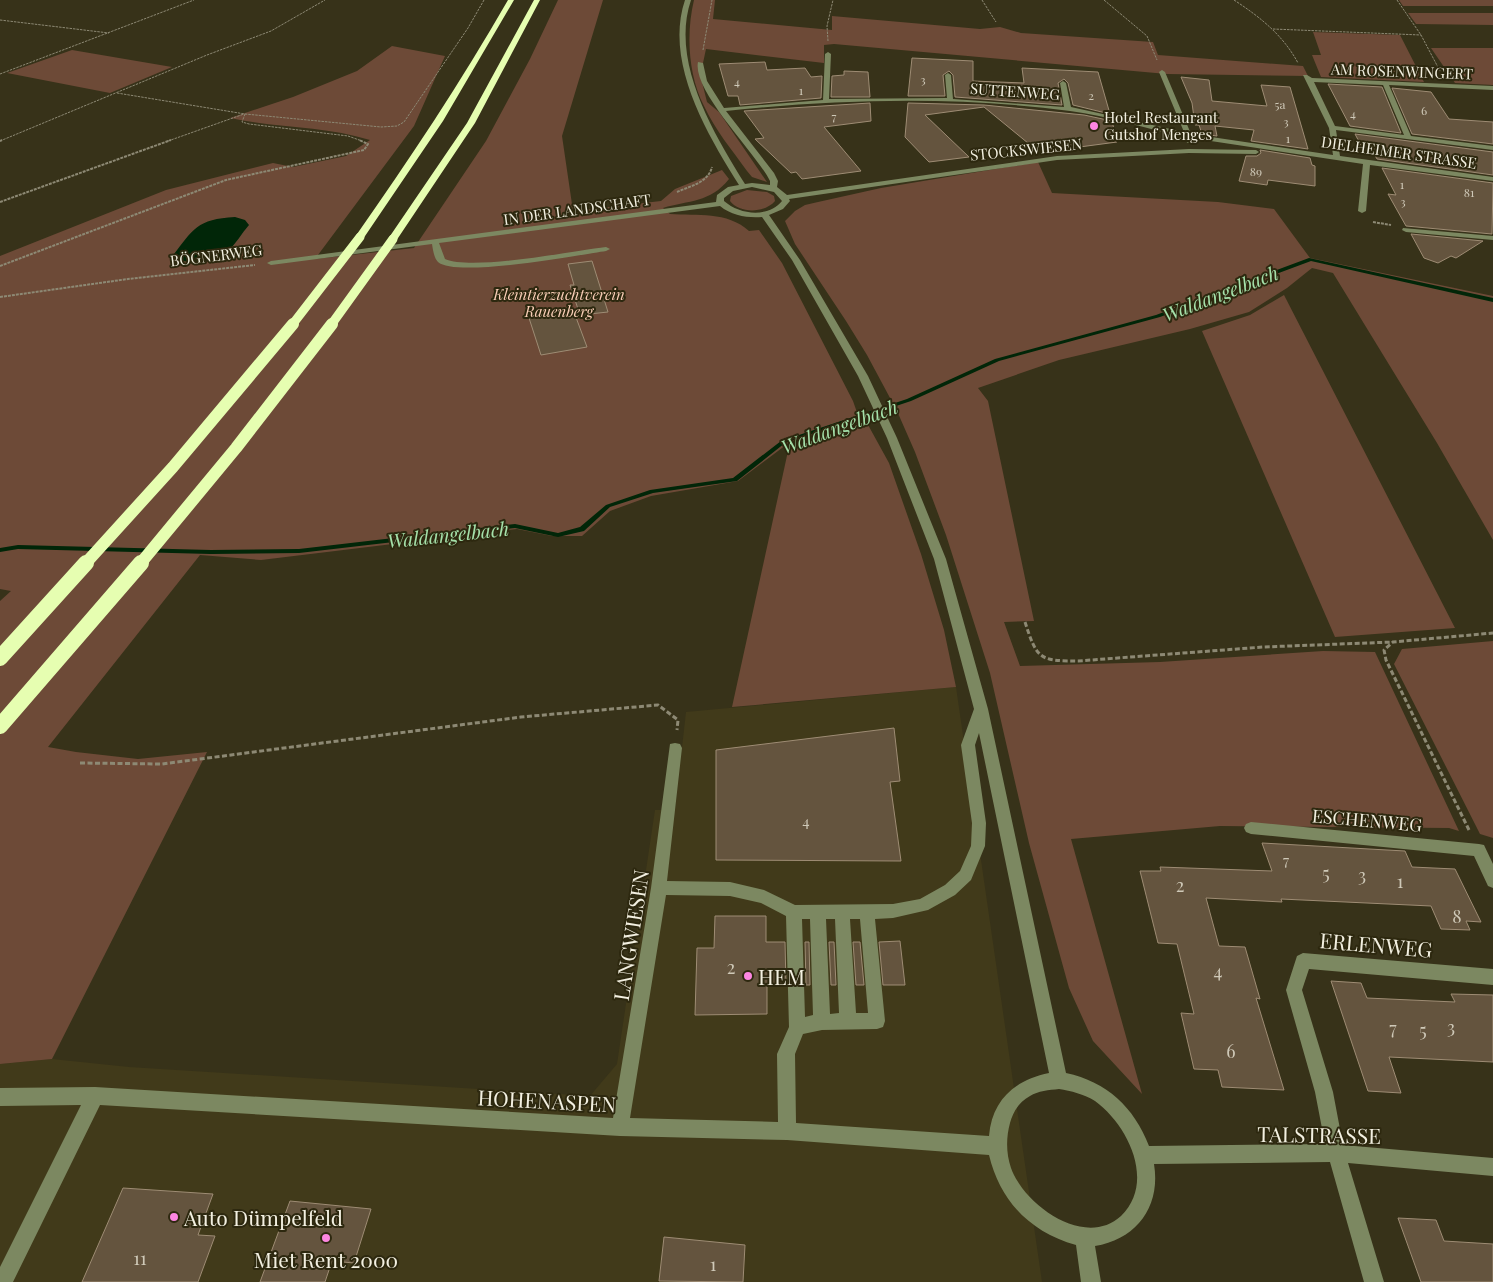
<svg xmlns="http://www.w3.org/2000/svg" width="1493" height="1282" viewBox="0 0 1493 1282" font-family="'Playfair Display',serif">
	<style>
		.built { fill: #413a1a }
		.green { fill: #6d4a37 }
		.water { fill: #012608 }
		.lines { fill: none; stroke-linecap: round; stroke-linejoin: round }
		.stream { fill: #012608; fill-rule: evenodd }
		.building { fill: #64543e; stroke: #9e8c74 }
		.path-far2 { stroke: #8d8974; stroke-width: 1; stroke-dasharray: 2.5 1; stroke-linecap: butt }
		.path-far1 { stroke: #8d8974; stroke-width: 2; stroke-dasharray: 3 1; stroke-linecap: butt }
		.path { stroke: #8d8974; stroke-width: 3; stroke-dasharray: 5 2.5; stroke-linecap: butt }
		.minor { fill: #7c8861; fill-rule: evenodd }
		.highway { fill: #e6feb1; fill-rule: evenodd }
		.highway-bridge-far2 { stroke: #e6feb1; stroke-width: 9 }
		.highway-bridge-far1 { stroke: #e6feb1; stroke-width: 12 }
		.highway-bridge { stroke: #e6feb1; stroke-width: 16 }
		.poi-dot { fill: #fd86e1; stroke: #2d280f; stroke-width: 2 }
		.labels { text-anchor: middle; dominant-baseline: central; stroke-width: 4; stroke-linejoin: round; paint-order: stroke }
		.far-number-label { font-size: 12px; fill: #cfc9b8 }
		.far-street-label { font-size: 15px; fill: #f3f0e1; stroke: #2d280f }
		.far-poi-label { font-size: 15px; fill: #f3f0e1; stroke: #2d280f; text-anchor: start }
		.far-park-label { font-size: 15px; font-style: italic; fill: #faceb7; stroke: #2d280f }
		.number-label { font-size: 15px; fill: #cfc9b8 }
		.street-label { font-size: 18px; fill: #f3f0e1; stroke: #2d280f }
		.near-number-label { font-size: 18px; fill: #cfc9b8 }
		.water-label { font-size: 19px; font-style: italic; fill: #a5e1aa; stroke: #2d280f }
		.near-street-label { font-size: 21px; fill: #f3f0e1; stroke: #2d280f }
		.near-poi-label { font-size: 21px; fill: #f3f0e1; stroke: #2d280f; text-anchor: start }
	</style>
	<rect width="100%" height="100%" fill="#373219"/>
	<!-- built -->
	<path class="built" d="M956 687 1042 1282H0V1064L52 1059 129 1067 590 1096 617 1064 655 810H675L686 712Z"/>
	<!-- green -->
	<path class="green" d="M558 0H603L562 136 573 211 661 201 675 189 722 170 729 179C710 203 689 200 663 208L670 214C697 216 727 211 749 231L759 230 782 263 853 401 860 421 867 423 889 463 921 554 944 630 956 687 732 707 790 442 738 481 651 496 610 511 582 536H552L517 529 261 560 200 555 48 747 76 752 138 759 207 752 52 1059 0 1064V601L11 591 0 589V256L166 190 273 163 293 167 346 156 370 140C325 126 276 128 230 118L293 97 357 71 392 46 445 56 414 126 315 259 414 248 486 141 530 59Z
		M694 0H715L713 19 832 30V16L980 29 1000 27 1021 33 1153 42 1158 55 1303 66 1308 76 1167 74 834 44 824 45V63L706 49 703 63 699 70 707 102 719 112 767 182 752 177 747 171C732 150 715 130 704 106 688 75 686 33 694 0Z
		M1399 0H1493V6H1403Z
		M1408 13H1493V25L1416 24Z
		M1313 32 1400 35 1424 82 1321 77 1312 55H1321Z
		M1431 48H1493V85L1455 83Z
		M72 50 172 67 110 93 7 73Z
		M1038 162 1052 193 1218 202 1274 209 1310 258 1493 296V540L1437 443 1333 273 1312 268 1287 288 1249 312 1190 329 1059 360 978 388 988 401 1034 621 1004 622 1020 666 1160 662 1323 651 1375 652 1459 831 1449 828 1220 826 1071 839 1142 1094 1093 1041 1069 988 1029 843 990 673 946 535 915 452 897 411 867 355 846 321 795 244 785 221 795 211 805 205 818 202 881 188Z
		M747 190 767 192 774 196 775 201C765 213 740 214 730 201L731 196Z
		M1284 295 1455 628 1335 637 1202 331 1250 315Z
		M1493 641V838L1480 834 1394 664 1402 649Z"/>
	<!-- water -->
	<path class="water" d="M235 217 245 220 249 225C242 233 235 245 227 252 212 265 188 264 171 258 193 230 196 219 235 217Z"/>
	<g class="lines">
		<!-- stream -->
		<path class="stream" d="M1309 258 1493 298V302L1311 261 1160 317 999 361 911 401 785 443 737 481 653 493 610 507 584 531 558 537 515 528 299 553 211 554 18 549 0 552V548L18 545 211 550 299 549 515 524 558 533 580 527 606 505 650 490 733 478 781 441 907 399 995 359 1156 315Z"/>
	</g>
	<!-- building -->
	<path class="building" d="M912 58 973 61V81L1024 83 1022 68 1098 72 1110 114 1073 105 1068 83 1064 79 1058 83 1062 105 955 97 953 75 949 71 943 75 945 96H908Z
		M765 62 767 70 805 68 811 77 822 76 821 98 740 105 738 96H728L719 64Z
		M844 71 868 72 870 97H831L832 76 844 75Z
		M1181 77 1209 80 1212 101 1267 106 1261 85 1290 87 1308 149 1251 141 1254 130 1215 126 1217 136 1202 134 1199 125H1195L1192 103Z
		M1328 84 1382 87 1401 133 1350 126Z
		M1392 88 1431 92 1449 119 1493 122V144L1412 134Z
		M870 103 871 121 824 127 861 171 802 179 796 172 791 173 755 139 764 138 744 111Z
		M908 103 984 105 1084 115 1112 121 1117 142 1072 148V144L1034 148 984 107 925 115 969 157 929 162 905 137Z
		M1355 134 1493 152V175L1377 159 1373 152 1364 151Z
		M1260 150 1310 158 1312 165 1315 166V186L1268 180 1267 185 1239 181 1246 156H1257L1261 153Z
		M1382 168 1493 183 1492 234 1406 226 1388 194 1396 195Z
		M1411 234 1483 241 1456 258 1451 256 1438 263 1424 258Z
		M592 261 608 312 580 315 570 285H574L568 264Z
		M574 312 587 347 541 355 529 318Z
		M894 728 900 781 890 782 901 861 716 860V750Z
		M1262 843 1405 851 1412 867 1455 869 1481 922 1466 921 1470 930 1441 929 1431 906 1281 899 1282 902 1206 898 1219 946 1245 947 1260 999 1256 998 1284 1090 1222 1087 1218 1070 1194 1069 1181 1013 1194 1014 1177 944 1158 943 1140 871H1161L1160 867 1272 871Z
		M715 916H766V942H785L786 985H767V1014L695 1015 697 948H714Z
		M900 941 905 985H883L879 942Z
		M805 942H809L810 985H806Z
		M829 942H834L836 985H831Z
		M853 942H860L864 985H856Z
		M1331 981 1361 983 1367 998 1455 1002 1451 994 1493 995V1062L1389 1057 1401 1093 1368 1091Z
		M123 1188 213 1194 198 1235 215 1236 198 1282H82Z
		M290 1201 371 1209 354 1263 332 1261 325 1282H260Z
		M1398 1218 1436 1220 1444 1241 1493 1244V1282H1421Z
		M664 1237 745 1245 743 1282 659 1281Z"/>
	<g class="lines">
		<!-- path-far2 -->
		<path class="path-far2" d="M982 0 996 22
			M1104 0 1147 36 1157 60
			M1234 0C1260 17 1283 35 1298 63
			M1397 0 1421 35 1440 71
			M0 20 109 33
			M1273 29 1421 35
			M828 41 827 26 833 0
			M703 50 712 0
			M0 74 194 0
			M117 93 245 114 381 127 397 126 404 122 468 28 484 0
			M245 114 242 122 249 124 348 136 362 141
			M0 141 207 55 271 31 325 0
			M168 141 244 114"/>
		<!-- path-far1 -->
		<path class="path-far1" d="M0 141 2 140
			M677 192C690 186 708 183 712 167
			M0 202 171 140
			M1373 222 1391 225
			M0 266 226 180 364 150 368 144 359 140
			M0 297 128 279 255 265"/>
		<!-- path -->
		<path class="path" d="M1025 622C1037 659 1039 661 1078 661L1263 647 1393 642
			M80 763 162 764 521 717 658 705 678 720 677 730
			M1469 830 1386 660 1384 650 1393 642 1493 633"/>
		<!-- minor -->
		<path class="minor" d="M685 0H691C670 62 714 134 745 184L752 183 770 185V181C756 153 692 91 698 62L703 63 707 81 724 108 823 100 825 54 828 52 831 54 829 99 947 98 945 75 948 73 951 75 953 99 1064 107 1060 83 1063 81 1066 83 1071 107 1184 132 1159 72 1162 70 1165 72 1191 134 1333 155 1329 128 1303 75H1307L1312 78 1493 86V90L1389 85 1411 136 1493 146V150L1336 130 1340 156 1493 177V181L1370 165 1366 211 1362 213 1358 211 1363 164 1191 138V141L1188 143 1185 141V137C1146 129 1109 116 1070 111 957 96 840 99 726 111L774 173 778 181 777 187 787 195 1057 156 1189 149 1256 150 1259 152 1256 154 1189 153 1057 160 789 199 790 201 783 209 769 215 800 260 868 376 897 438 946 559 988 709 1066 1073C1107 1082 1134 1107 1149 1146L1325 1144 1315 1092 1286 990 1297 956 1303 953 1493 969V985L1309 969 1302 990 1333 1092 1343 1145 1493 1158V1176L1348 1163 1384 1282H1364L1330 1162 1154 1164C1161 1206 1137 1239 1095 1246L1101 1282H1081L1076 1245C1030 1232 1000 1201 989 1155L787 1140 620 1136 100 1105 13 1282H0V1267L81 1105 0 1106V1088L95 1087 613 1118 651 888 670 744 675 743 680 744 682 748 667 881 730 882 764 890 795 905 893 904 920 899 945 885 960 871 971 846 972 823 961 745 974 709 934 559 887 438 858 376 792 260 762 217C748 218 732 216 720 206L439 243 445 259C473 271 572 251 606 247L610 249 606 251C579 255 456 278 438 262 434 258 433 250 432 244L271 265 267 263 271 261 716 202 717 195 728 187 739 185C707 134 664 62 685 0ZM1314 82 1383 85 1404 135 1335 126ZM752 187 774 192 782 201C768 218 740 215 724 201V198L733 191ZM979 733 1049 1073C1015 1080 992 1100 989 1136L796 1123 795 1054 803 1034 822 1030 877 1029 883 1027 885 1021 875 919 893 918 928 910 955 895 971 880 985 846 986 823 975 745ZM666 895 730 896 761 903 786 916 789 1027 777 1054 778 1122 630 1118ZM802 919H810L813 1015 805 1017ZM826 919H835L839 1013 830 1014ZM850 919H860L868 1013H856ZM1059 1089C1071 1091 1084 1094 1095 1101 1128 1125 1156 1182 1121 1216 1085 1249 1024 1205 1011 1168 1006 1153 1006 1138 1010 1123 1013 1112 1019 1102 1030 1096 1038 1091 1049 1090 1059 1089Z
			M1403 228 1493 236V240L1406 232 1402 230Z
			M1251 822 1479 844 1484 845 1493 864V888L1488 886 1474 856 1251 834 1246 832 1244 828 1246 824Z"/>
		<!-- highway -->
		<path class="highway" d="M508 0H514L443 121 363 239H357L355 237C409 160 461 82 508 0Z
			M534 0H540L475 123 396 241H390L388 239 467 123Z"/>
		<!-- highway-bridge-far2 -->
		<path class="highway-bridge-far2" d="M292 325 360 237
			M331 325 393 239"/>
		<!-- highway-bridge-far1 -->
		<path class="highway-bridge-far1" d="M85 564 173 467 293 324
			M140 564 236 448 332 324"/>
		<!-- highway-bridge -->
		<path class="highway-bridge" d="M0 658 86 563
			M0 726 141 563"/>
	</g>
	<!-- markers -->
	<g class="poi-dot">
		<circle cx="1094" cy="126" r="5"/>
		<circle cx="748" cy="976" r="5"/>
		<circle cx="174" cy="1217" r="5"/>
		<circle cx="326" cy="1238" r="5"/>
	</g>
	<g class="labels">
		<!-- far-number labels -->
		<g class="far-number-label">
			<text x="923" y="79">3</text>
			<text x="737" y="81">4</text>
			<text x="801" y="90">1</text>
			<text x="1091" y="95">2</text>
			<text x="1280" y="104">5a</text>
			<text x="1424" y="110">6</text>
			<text x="1353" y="113">4</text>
			<text x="834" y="116">7</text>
			<text x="1286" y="121">3</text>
			<text x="1288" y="138">1</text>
			<text x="1256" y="171">89</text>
			<text x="1402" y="184">1</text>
			<text x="1469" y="192">81</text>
			<text x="1403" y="201">3</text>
		</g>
		<!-- far-street labels -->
		<g class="far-street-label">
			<text transform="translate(1402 71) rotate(2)">AM ROSENWINGERT</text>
			<text transform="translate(1015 91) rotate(4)">SUTTENWEG</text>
			<text transform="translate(1026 149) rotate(-6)">STOCKSWIESEN</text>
			<text transform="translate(1399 152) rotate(8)">DIELHEIMER STRASSE</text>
			<text transform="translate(577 209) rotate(-8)">IN DER LANDSCHAFT</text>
			<text transform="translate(216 255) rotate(-7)">BÖGNERWEG</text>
		</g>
		<!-- far-poi labels -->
		<g class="far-poi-label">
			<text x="1104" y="117">Hotel Restaurant<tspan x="1104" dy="17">Gutshof Menges</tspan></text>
		</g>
		<!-- far-park labels -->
		<g class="far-park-label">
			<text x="559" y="294">Kleintierzuchtverein<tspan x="559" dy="17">Rauenberg</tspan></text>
		</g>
		<!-- number labels -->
		<g class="number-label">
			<text x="806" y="821">4</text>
			<text x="1286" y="860">7</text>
		</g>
		<!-- street labels -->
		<g class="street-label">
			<text transform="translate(1367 820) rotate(5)">ESCHENWEG</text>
		</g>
		<!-- near-number labels -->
		<g class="near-number-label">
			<text x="1326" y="873">5</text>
			<text x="1362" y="875">3</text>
			<text x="1400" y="881">1</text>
			<text x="1180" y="885">2</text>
			<text x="1457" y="916">8</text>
			<text x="731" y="967">2</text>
			<text x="1218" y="971">4</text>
			<text x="1451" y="1027">3</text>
			<text x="1393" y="1028">7</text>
			<text x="1423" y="1030">5</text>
			<text x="1231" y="1051">6</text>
			<text x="140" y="1258">11</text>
			<text x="713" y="1264">1</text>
		</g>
		<!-- water labels -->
		<g class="water-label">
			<text transform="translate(1220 293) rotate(-21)">Waldangelbach</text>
			<text transform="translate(839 426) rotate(-20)">Waldangelbach</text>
			<text transform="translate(448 534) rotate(-6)">Waldangelbach</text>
		</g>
		<!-- near-street labels -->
		<g class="near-street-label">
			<text transform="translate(630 935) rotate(-81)">LANGWIESEN</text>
			<text transform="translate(1376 944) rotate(5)">ERLENWEG</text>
			<text transform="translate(547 1100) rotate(3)">HOHENASPEN</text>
			<text transform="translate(1319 1134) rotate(1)">TALSTRASSE</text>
		</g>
		<!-- near-poi labels -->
		<g class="near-poi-label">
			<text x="758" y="976">HEM</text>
			<text x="184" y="1217">Auto Dümpelfeld</text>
			<text x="326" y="1259" text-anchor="middle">Miet Rent 2000</text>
		</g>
	</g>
</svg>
